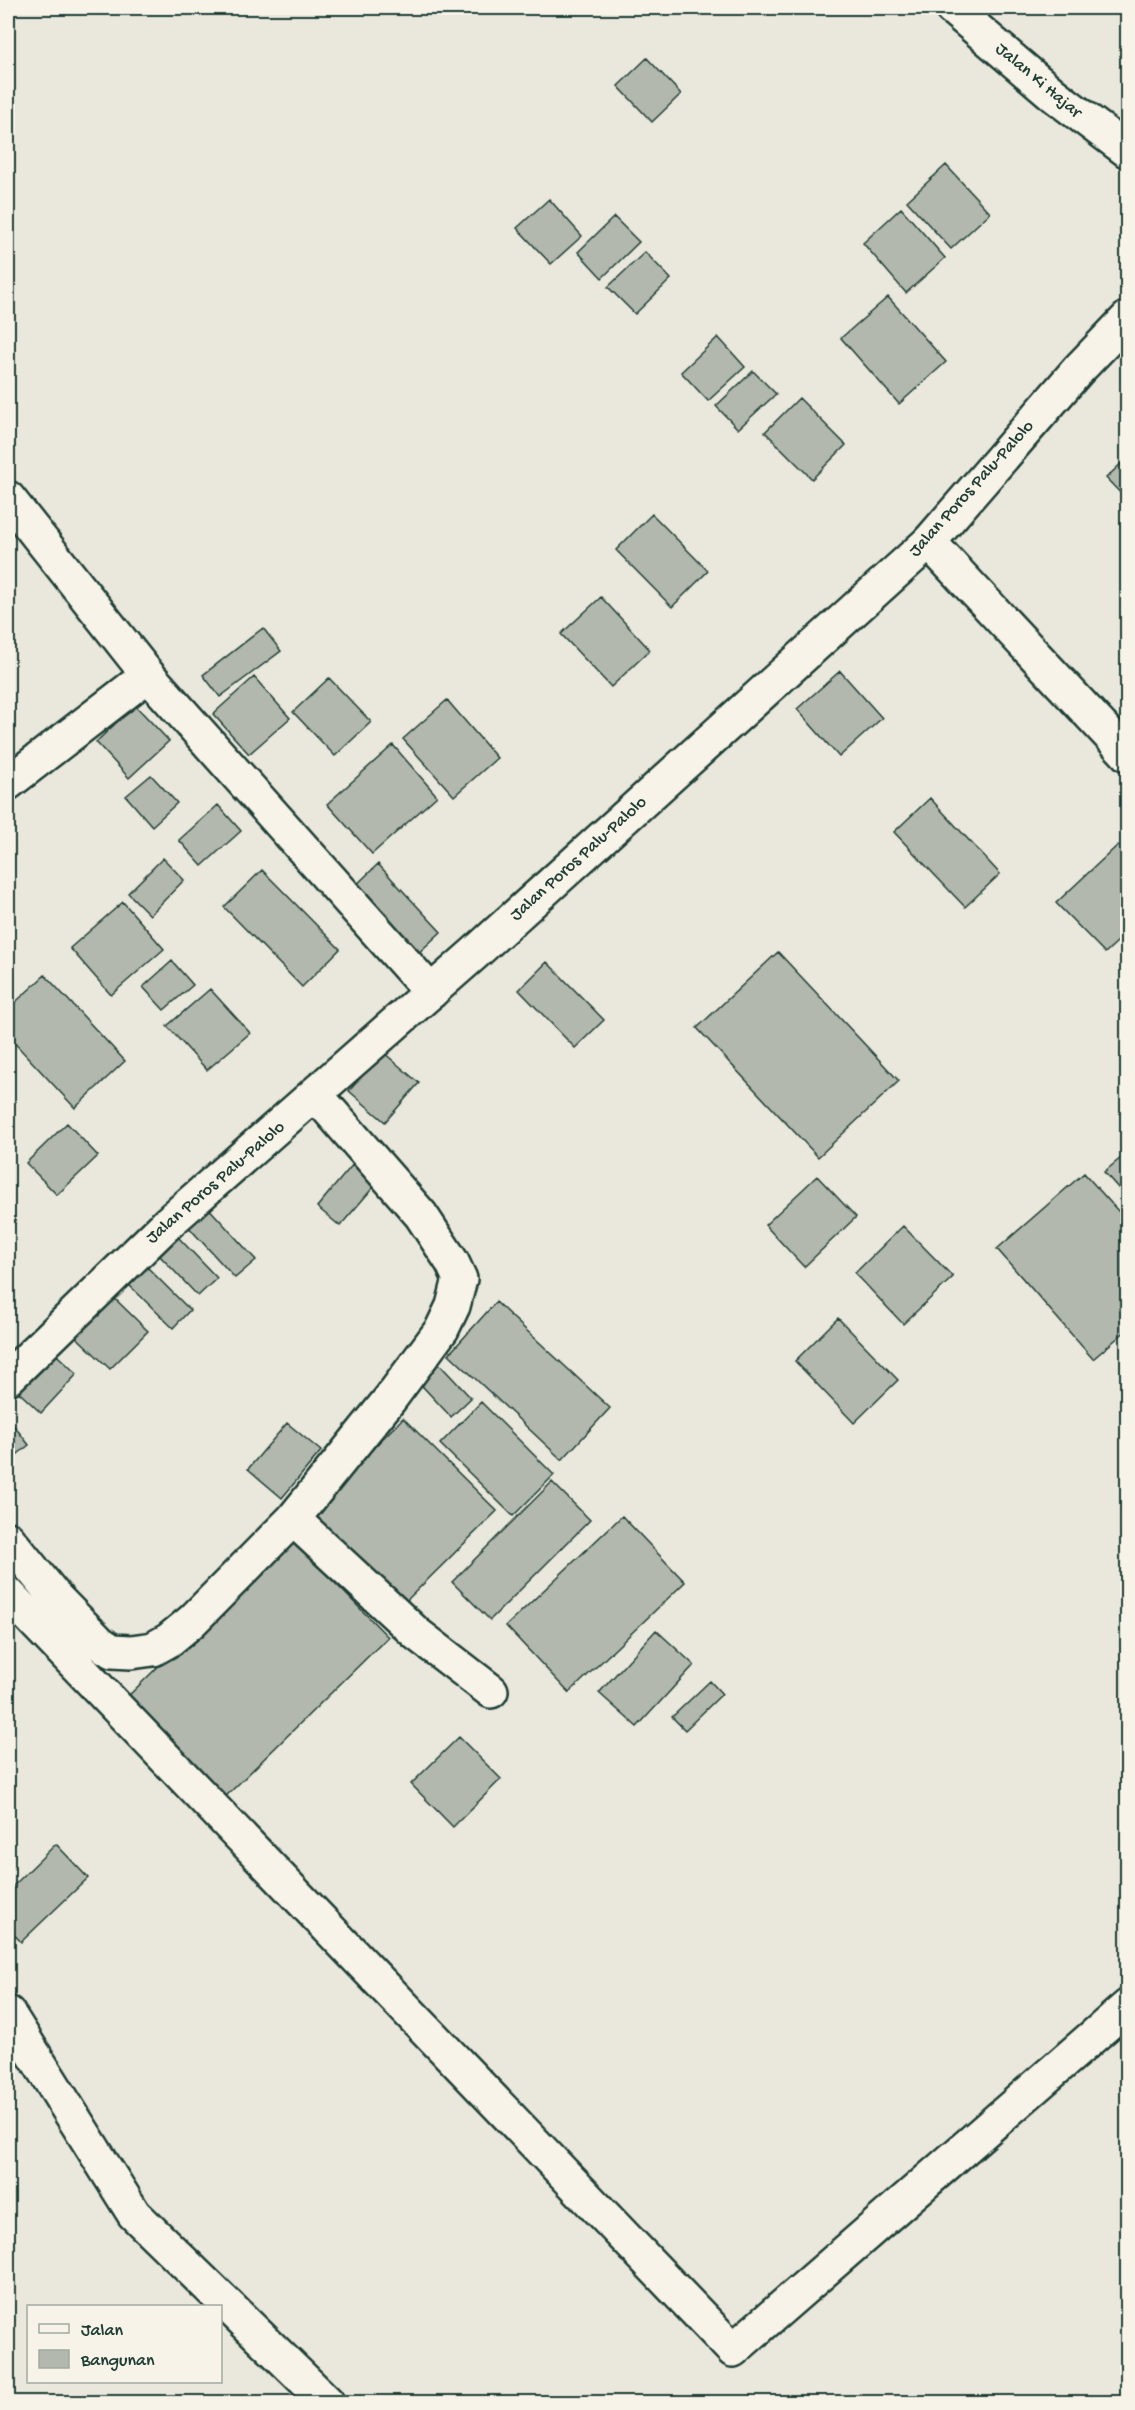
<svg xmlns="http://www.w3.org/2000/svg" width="1135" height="2410" viewBox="0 0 1135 2410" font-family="'Gochi Hand',sans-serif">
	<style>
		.building { fill: #b2b8ae; stroke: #1f3d34; stroke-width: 1.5 }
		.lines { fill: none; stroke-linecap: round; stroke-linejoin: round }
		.minor-casing { stroke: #1f3d34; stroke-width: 38 }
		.major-casing { stroke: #1f3d34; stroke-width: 38 }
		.minor { stroke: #f7f3e8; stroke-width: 33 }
		.major { stroke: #f7f3e8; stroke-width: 33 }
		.labels { text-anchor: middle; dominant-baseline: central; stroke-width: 4.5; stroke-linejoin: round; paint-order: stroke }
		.street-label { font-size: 18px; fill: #1f3d34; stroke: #f7f3e8 }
	</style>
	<rect width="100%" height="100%" fill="#eae8dd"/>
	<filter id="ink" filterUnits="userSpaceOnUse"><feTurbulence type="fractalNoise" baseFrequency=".0167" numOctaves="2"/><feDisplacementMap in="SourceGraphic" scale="12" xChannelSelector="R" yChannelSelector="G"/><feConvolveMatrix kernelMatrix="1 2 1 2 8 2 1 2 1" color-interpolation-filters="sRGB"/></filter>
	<g filter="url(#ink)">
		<!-- building -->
		<path class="building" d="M647 58 681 94 652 122 618 86Z
			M946 165 990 213 951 249 907 201Z
			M549 199 582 236 551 264 517 228Z
			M901 208 945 258 906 293 863 243Z
			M614 217 639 242 602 278 578 252Z
			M645 252 671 279 635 314 608 287Z
			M888 297 946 362 899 404 841 338Z
			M718 337 745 367 708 401 681 372Z
			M753 371 776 394 738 429 716 406Z
			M799 398 846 445 812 479 765 432Z
			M1128 457V501L1106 478Z
			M652 514 708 571 672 607 616 550Z
			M601 597 650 650 611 687 561 634Z
			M263 628 281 651 220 697 203 675Z
			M840 671 882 718 839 757 797 709Z
			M254 677 290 718 249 754 213 714Z
			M329 678 371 722 335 756 293 712Z
			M447 700 497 758 454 796 403 739Z
			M135 705 169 741 129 778 96 742Z
			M393 745 437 796 372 854 327 804Z
			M151 775 177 803 152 826 126 796Z
			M930 798 1000 874 965 907 894 832Z
			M218 805 241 831 202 866 179 840Z
			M1118 845 1128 855V932L1105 953 1056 903Z
			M163 858 184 880 150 915 128 893Z
			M378 864 441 932 412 959 349 892Z
			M262 870 340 949 302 987 224 907Z
			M123 902 164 949 111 995 70 948Z
			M778 952 899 1081 818 1157 697 1028Z
			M172 961 193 985 164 1010 143 987Z
			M547 962 604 1020 575 1048 519 990Z
			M45 975 125 1061 75 1108 8 1036V1009Z
			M210 989 250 1033 207 1070 167 1026Z
			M383 1052 419 1083 385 1122 349 1091Z
			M67 1123 98 1156 57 1195 26 1163Z
			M1128 1152V1199L1104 1172Z
			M354 1163 377 1183 340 1226 317 1207Z
			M1084 1173 1128 1222V1329L1093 1359 997 1249Z
			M817 1176 856 1217 804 1267 765 1225Z
			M205 1204 256 1260 235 1278 184 1222Z
			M903 1226 953 1277 903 1324 855 1273Z
			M178 1237 217 1278 198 1296 159 1255Z
			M146 1266 190 1310 173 1328 128 1284Z
			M107 1291 148 1331 110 1369 69 1330Z
			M496 1302 610 1408 562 1460 449 1354Z
			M838 1318 898 1380 854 1423 795 1361Z
			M44 1343 77 1374 41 1413 8 1382Z
			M431 1355 471 1398 451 1417 411 1374Z
			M481 1402 554 1475 513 1516 440 1444Z
			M8 1418 29 1445 8 1462Z
			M403 1418 497 1511 398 1609 306 1516Z
			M287 1423 321 1451 282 1498 248 1469Z
			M552 1482 590 1520 490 1620 452 1582Z
			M622 1516 685 1582 569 1693 506 1626Z
			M290 1537 388 1637 217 1805 119 1705Z
			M656 1630 694 1665 637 1727 599 1693Z
			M710 1681 722 1694 685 1730 672 1717Z
			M459 1737 501 1779 453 1827 411 1784Z
			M56 1844 88 1878 21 1942 8 1928V1891Z"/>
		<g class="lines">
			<!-- minor casing -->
			<g class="minor-casing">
				<path id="minor" d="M952 8 1054 95 1128 151
					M8 498 148 675 431 992
					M929 542 1128 755
					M8 783 148 675
					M293 1519 417 1634 491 1691
					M8 1539 56 1598 100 1643 112 1651 131 1652 153 1649 169 1640 192 1621 293 1519 390 1399 442 1329 453 1306 460 1279 452 1262 421 1215 316 1095
					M8 1594 733 2350 1128 2006
					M8 2013 134 2214 327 2402"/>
			</g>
			<!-- major casing -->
			<g class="major-casing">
				<path id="major" d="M8 1378 169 1222 475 953 929 542 1078 370 1128 318"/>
			</g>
			<!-- minor -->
			<use href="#minor" class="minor"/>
			<!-- major -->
			<use href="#major" class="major"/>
		</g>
	</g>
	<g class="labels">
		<!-- street labels -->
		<g class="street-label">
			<text transform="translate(1038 81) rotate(40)">Jalan Ki Hajar</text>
			<text transform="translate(972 489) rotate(-48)">Jalan Poros Palu-Palolo</text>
			<text transform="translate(579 859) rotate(-42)">Jalan Poros Palu-Palolo</text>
			<text transform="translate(216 1183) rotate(-41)">Jalan Poros Palu-Palolo</text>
		</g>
	</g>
	<!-- margin -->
	<rect width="1135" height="2410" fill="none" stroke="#f7f3e8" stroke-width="30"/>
	<rect x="15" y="15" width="1105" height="2380" fill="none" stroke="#1f3d34" stroke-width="2" filter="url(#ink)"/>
	<!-- legend -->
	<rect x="27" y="2305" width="195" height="78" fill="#f7f3e8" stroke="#a1aaa0" stroke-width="1.5"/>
	<rect x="39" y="2324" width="30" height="9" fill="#f7f3e8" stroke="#a1aaa0" stroke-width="1.5"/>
	<text x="81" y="2335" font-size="18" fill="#1f3d34">Jalan</text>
	<rect x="39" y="2350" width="30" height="18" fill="#b2b8ae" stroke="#a1aaa0" stroke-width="1.5"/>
	<text x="81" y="2365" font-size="18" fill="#1f3d34">Bangunan</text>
</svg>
